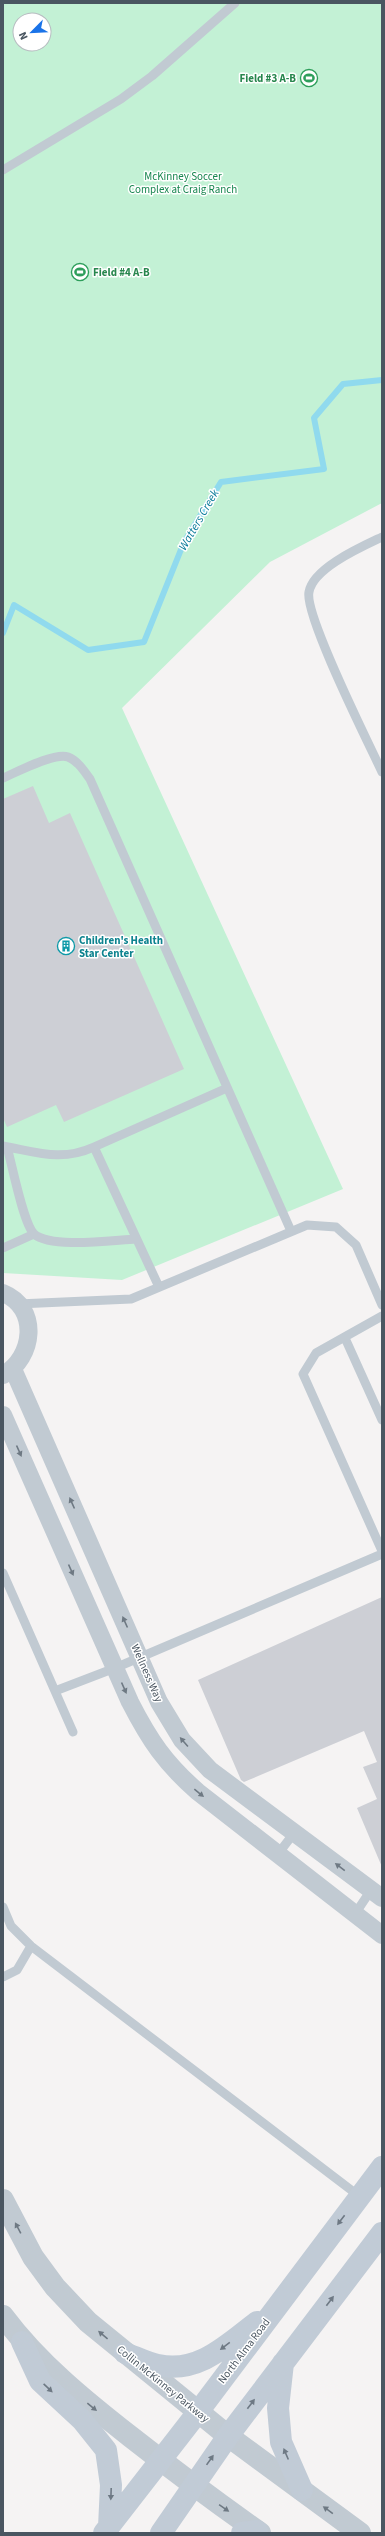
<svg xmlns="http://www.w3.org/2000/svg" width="385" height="2536" viewBox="0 0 385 2536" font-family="'Source Sans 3',sans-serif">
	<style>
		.green { fill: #c3f1d5; fill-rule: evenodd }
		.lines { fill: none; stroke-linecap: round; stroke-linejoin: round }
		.stream { stroke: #90daee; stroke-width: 6 }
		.building { fill: #cdcfd5 }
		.service { stroke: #c1cad2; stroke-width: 9 }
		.minor { stroke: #c1cad2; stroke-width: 18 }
		.tertiary { stroke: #c1cad2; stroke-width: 22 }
		.secondary { stroke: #c1cbd6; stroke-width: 22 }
		.oneway { fill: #6e7983 }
		.oneway2 { fill: #6e7984 }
		.labels { text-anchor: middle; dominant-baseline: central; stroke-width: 3; stroke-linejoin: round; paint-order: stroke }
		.leisure-label { font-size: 11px; font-weight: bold; fill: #27864d; stroke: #fff; text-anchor: end }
		.park-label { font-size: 11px; fill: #17864f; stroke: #fff }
		.culture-label { font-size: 11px; font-weight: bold; fill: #0d838f; stroke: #fff; text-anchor: start }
		.street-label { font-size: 11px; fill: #4a5661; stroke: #fff }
		.water-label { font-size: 12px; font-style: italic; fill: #0c7c9b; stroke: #fff }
	</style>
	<rect width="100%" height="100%" fill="#f5f3f3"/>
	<!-- green -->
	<path class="green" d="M3 3H382V503L270 562 122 708 343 1189 122 1280 3 1273ZM20 20H44V44H20Z"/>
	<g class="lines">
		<!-- stream -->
		<path class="stream" d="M3 633 14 605 88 650 144 642 184 542 221 482 324 469 314 418 343 384 382 380"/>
	</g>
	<!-- building -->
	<path class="building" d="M33 786 49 823 70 813 184 1069 64 1122 56 1105 7 1127 3 1118V799Z
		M382 1597V1867L357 1808 377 1799 363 1767 377 1762 364 1731 244 1782 241 1780 198 1680Z"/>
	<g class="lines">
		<!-- service -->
		<path class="service" d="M3 170 121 99 152 76 235 3
			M382 537C361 547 313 568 309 592 304 615 369 744 382 772
			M3 778C17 772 55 752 68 757 78 761 84 771 90 779L291 1231
			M3 1146C37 1152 61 1162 94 1147L159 1287
			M7 1147C12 1164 23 1223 34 1234 52 1249 113 1240 136 1239
			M94 1147 227 1088
			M3 1248 34 1234
			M18 1304 131 1299 307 1225 336 1227 356 1245 382 1305
			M382 1316 316 1353 303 1374 382 1551
			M345 1338 382 1420
			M3 1573 73 1732
			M55 1691 115 1668 382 1554
			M278 1854 294 1833
			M3 1907 11 1926 31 1946 359 2196
			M355 1914 371 1890
			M3 1977 17 1970 31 1946"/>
		<!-- minor -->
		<path class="minor" d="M3 1293C40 1308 34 1358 3 1375
			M13 1369 159 1702 182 1740 210 1770 382 1898
			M3 1415 130 1702C150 1741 165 1763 198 1792L382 1935"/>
		<!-- tertiary -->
		<path class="tertiary" d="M3 2200 33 2257 55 2287 88 2322 228 2436 360 2533
			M3 2316C38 2363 85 2401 131 2437 173 2470 216 2502 260 2533"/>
		<!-- secondary -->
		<path class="secondary" d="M22 2342 40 2381 82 2420 106 2450 111 2485 109 2527
			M125 2353C136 2357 147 2363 158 2365 198 2374 227 2345 257 2322
			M283 2363 278 2408 281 2442 302 2490
			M104 2533 198 2412 382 2167
			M161 2533 228 2436 382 2233
			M242 2533 257 2531"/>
	</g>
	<!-- one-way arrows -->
	<defs><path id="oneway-solid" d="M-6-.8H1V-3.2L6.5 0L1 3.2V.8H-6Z"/></defs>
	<g class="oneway">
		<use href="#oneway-solid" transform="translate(19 1451) rotate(66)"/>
		<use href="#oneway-solid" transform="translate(72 1503) rotate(-114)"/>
		<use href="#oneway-solid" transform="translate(71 1570) rotate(66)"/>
		<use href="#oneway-solid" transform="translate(125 1622) rotate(-114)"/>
		<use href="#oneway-solid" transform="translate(124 1688) rotate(66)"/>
		<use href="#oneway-solid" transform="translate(184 1742) rotate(-131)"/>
		<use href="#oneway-solid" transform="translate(199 1793) rotate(39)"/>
		<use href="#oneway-solid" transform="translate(340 1867) rotate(-143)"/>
		<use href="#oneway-solid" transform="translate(18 2228) rotate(-118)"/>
		<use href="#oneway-solid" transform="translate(103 2335) rotate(-140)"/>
		<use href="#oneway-solid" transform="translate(92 2407) rotate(39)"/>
		<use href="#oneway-solid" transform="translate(224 2508) rotate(35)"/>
		<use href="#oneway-solid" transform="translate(328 2510) rotate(-144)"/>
	</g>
	<g class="oneway2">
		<use href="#oneway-solid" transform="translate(341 2220) rotate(127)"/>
		<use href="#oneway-solid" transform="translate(330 2301) rotate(-53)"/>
		<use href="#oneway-solid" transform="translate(225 2346) rotate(143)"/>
		<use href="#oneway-solid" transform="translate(48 2388) rotate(43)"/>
		<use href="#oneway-solid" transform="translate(251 2404) rotate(-53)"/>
		<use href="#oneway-solid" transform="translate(286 2454) rotate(-113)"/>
		<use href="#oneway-solid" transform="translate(210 2460) rotate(-55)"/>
		<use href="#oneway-solid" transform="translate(111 2494) rotate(92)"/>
	</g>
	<!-- icons -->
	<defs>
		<g id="stadium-ring" transform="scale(0.9)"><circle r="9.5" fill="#fff" stroke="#2e9e5b" stroke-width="1.5"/><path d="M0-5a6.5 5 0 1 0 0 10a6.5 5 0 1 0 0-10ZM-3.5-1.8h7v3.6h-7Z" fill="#2e9e5b"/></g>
		<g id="building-ring" transform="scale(0.9)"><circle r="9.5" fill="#fff" stroke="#0f9aa8" stroke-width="1.5"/><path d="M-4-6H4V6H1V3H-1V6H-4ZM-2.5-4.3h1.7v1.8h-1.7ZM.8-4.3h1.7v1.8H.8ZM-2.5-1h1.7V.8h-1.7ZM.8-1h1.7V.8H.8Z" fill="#0f9aa8"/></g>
	</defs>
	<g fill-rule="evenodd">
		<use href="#stadium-ring" x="309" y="78"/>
		<use href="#stadium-ring" x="80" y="272"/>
		<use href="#building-ring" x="66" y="946"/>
	</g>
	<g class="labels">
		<!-- leisure labels -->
		<g class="leisure-label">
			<text x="296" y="78">Field #3 A-B</text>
			<text x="93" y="272" text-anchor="start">Field #4 A-B</text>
		</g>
		<!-- park labels -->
		<g class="park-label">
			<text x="183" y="176">McKinney Soccer<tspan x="183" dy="13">Complex at Craig Ranch</tspan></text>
		</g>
		<!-- culture labels -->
		<g class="culture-label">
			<text x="79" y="940">Children's Health<tspan x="79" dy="13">Star Center</tspan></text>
		</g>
		<!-- street labels -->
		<g class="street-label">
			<text transform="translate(147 1673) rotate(66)">Wellness Way</text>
			<text transform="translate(244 2351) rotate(-53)">North Alma Road</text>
			<text transform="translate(163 2384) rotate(39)">Collin McKinney Parkway</text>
		</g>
		<!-- water labels -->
		<g class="water-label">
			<text transform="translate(199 520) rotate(-60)">Watters Creek</text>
		</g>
	</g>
	<!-- border -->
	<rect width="385" height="2536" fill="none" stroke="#4a5661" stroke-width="8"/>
	<!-- north arrow -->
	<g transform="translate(32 32) rotate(246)"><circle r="19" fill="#ffffff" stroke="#b7bbc0"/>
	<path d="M0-3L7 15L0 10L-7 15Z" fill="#1a73e8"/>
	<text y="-6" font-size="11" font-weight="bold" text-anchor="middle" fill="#4a5661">N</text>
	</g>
</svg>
